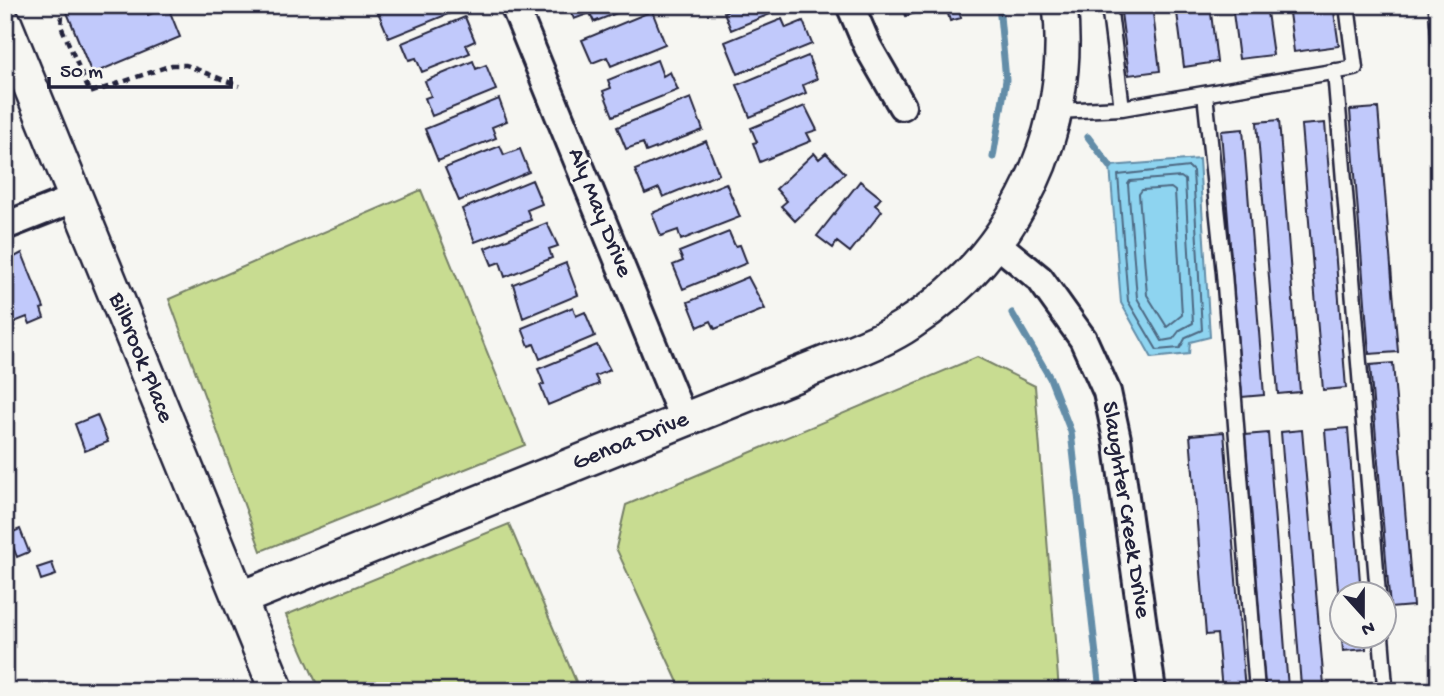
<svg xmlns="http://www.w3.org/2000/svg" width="1444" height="696" viewBox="0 0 1444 696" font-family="'Gochi Hand',sans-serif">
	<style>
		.green { fill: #c8dc91; stroke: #757f66; stroke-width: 2 }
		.water { fill: #8ed4f0; stroke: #638da8; stroke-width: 2 }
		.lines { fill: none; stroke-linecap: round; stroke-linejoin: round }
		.shore { stroke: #4d6983; stroke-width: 2 }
		.stream { stroke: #638da8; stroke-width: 7 }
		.building { fill: #c1c9fb; stroke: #22223b; stroke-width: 2 }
		.service-casing { stroke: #22223b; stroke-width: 19 }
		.minor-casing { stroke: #22223b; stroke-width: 32 }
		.tertiary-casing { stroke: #22223b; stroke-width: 38 }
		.path { stroke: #22223b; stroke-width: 4.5; stroke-dasharray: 7 5; stroke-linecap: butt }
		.service { stroke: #f6f6f2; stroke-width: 14 }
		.minor { stroke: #f6f6f2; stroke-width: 26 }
		.tertiary { stroke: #f6f6f2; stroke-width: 33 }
		.rail-casing { stroke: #22223b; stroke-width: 8 }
		.rail { stroke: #f6f6f2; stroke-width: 5; stroke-dasharray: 16; stroke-linecap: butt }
		.labels { text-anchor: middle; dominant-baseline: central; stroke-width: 5; stroke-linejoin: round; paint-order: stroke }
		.street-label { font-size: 24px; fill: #22223b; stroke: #f6f6f2 }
	</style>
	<rect width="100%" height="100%" fill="#f6f6f2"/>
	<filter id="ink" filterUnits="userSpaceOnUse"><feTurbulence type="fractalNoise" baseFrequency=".0143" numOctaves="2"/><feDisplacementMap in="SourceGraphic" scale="14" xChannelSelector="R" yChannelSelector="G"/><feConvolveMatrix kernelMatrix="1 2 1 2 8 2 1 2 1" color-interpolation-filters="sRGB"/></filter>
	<g filter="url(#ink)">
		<!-- green -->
		<path class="green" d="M421 190 525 445 261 551 169 299Z
			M977 357 1035 386 1059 691H682L616 548 626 505Z
			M509 524 580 691H320L286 615Z"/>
		<!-- water -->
		<path class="water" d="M1199 159 1210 337 1190 342 1189 354 1152 358 1121 303 1110 166Z"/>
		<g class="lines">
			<!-- shore -->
			<path class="shore" d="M1189 167 1193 171 1202 330 1186 337 1180 348 1157 350 1128 301 1118 175Z
				M1181 177 1185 180 1193 323 1180 330 1173 339 1162 341 1137 298 1128 184 1130 181Z
				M1171 188 1175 191 1182 315 1167 327 1147 295 1139 194 1142 190Z"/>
			<!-- stream -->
			<path class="stream" d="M1088 137 1110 166
				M993 157 1006 80 999 5
				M1012 313 1050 378 1071 432 1100 691"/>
		</g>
		<!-- building -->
		<path class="building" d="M64 5H144L148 15 168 7 180 37 92 74Z
			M375 5H462L463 8 389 38Z
			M568 5H637L594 22 590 13 574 19Z
			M729 5H792L731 30 724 12 731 9Z
			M902 5H940L906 16Z
			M1120 5H1152L1160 71 1129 75Z
			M1176 5H1210L1217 62 1184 67Z
			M1232 5H1266L1273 55 1239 59Z
			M1288 5H1333L1339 46 1294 52Z
			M652 11 665 44 611 66 607 57 592 63 582 40Z
			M959 11 961 18 950 21 948 14Z
			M465 17 475 41 466 45 470 53 422 72 416 58 409 60 402 43Z
			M782 19 786 28 803 21 812 44 738 74 725 42Z
			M808 56 817 79 803 85 806 93 750 117 737 85Z
			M657 60 663 76 670 72 678 90 613 116 603 91 611 88 608 80Z
			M473 61 476 69 486 65 496 90 432 116 425 98 431 96 425 81Z
			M691 98 703 130 646 152 643 143 626 149 617 127Z
			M499 99 507 121 492 127 496 138 438 161 425 129Z
			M805 106 817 130 807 133 811 141 760 162 753 143 757 142 751 128Z
			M1378 108 1398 352 1369 354 1350 110Z
			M1279 120 1300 392 1278 394 1257 122Z
			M1325 123 1346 388 1323 390 1301 125Z
			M1243 129 1264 395 1242 397 1221 131Z
			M706 141 719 174 663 197 659 188 645 194 635 170Z
			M500 146 504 155 520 149 529 172 459 201 445 168Z
			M814 153 819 159 826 153 845 173 795 221 781 206 787 201 776 189Z
			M532 180 542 204 527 210 531 220 475 242 462 209Z
			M860 181 881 198 875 205 882 211 850 252 837 242 833 248 817 236Z
			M726 183 740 217 681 240 678 230 661 236 652 213Z
			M547 223 558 246 549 249 552 258 505 277 500 262 492 265 485 248Z
			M729 232 735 246 740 245 747 263 683 289 673 265 683 261 679 252Z
			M22 253 44 308 41 309 44 318 30 324 27 317 12 323 5 307V262Z
			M566 263 578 295 523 318 513 284Z
			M748 277 765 309 715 329 711 321 698 327 688 302Z
			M573 307 576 316 585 312 595 336 540 359 534 344 529 346 522 328Z
			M597 345 610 370 595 376 599 384 548 405 540 385 544 384 538 369Z
			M1393 363 1413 606 1390 608 1370 365Z
			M97 415 108 442 85 451 75 424Z
			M1348 428 1361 594H1342V636H1365L1366 649 1343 651 1325 430Z
			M1302 430 1324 685 1301 686 1281 432Z
			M1224 432 1245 691H1222L1217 634 1206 635 1190 435Z
			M1268 433 1288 688 1265 689 1245 435Z
			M20 529 29 552 17 557 8 534Z
			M52 563 56 575 41 580 37 568Z"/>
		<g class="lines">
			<!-- service casing -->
			<g class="service-casing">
				<path id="service" d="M1335 71 1378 594
					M1205 94 1224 273 1257 691
					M1122 108 1355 68 1347 5
					M1056 111 1122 108 1109 5
					M1374 691 1385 686 1381 636"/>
			</g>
			<!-- minor casing -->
			<g class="minor-casing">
				<path id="minor" d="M514 5 684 421
					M850 5 868 47 902 106
					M5 226 76 198
					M996 243 1040 279 1083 339 1107 392 1117 439 1152 691"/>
			</g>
			<!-- tertiary casing -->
			<g class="tertiary-casing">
				<path id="tertiary" d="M5 24 277 691
					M239 599 828 362C856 350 885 340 910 323 1016 254 1074 130 1060 5"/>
			</g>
			<!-- path -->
			<path class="path" d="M62 16 61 26 90 93 172 65H186L239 86"/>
			<!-- service -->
			<use href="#service" class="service"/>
			<!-- minor -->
			<use href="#minor" class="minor"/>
			<!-- tertiary -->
			<use href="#tertiary" class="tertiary"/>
			<!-- rail casing -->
			<g class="rail-casing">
				<path id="rail" d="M1431 5 1439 94"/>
			</g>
			<!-- rail -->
			<use href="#rail" class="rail"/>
		</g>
	</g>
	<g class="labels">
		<!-- street labels -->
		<g class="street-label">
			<text transform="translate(599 213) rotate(68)">Aly May Drive</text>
			<text transform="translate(140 358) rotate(68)">Bilbrook Place</text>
			<text transform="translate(631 442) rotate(-22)">Genoa Drive</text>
			<text transform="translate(1125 510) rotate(81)">Slaughter Creek Drive</text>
		</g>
	</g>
	<!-- margin -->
	<rect width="1444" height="696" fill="none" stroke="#f6f6f2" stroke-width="28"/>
	<rect x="14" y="14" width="1416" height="668" fill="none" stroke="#22223b" stroke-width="2.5" filter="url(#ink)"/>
	<!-- north arrow -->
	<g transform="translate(1363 615) rotate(159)"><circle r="33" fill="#f6f6f2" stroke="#a1a1a9" stroke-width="2"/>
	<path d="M0-5L12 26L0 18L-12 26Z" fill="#22223b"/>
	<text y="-10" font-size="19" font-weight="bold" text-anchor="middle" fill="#22223b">N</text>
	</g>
	<!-- scale -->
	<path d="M49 77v10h182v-10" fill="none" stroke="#22223b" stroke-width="3.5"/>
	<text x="60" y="77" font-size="21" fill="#22223b" stroke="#f6f6f2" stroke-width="5" paint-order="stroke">50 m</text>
</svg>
